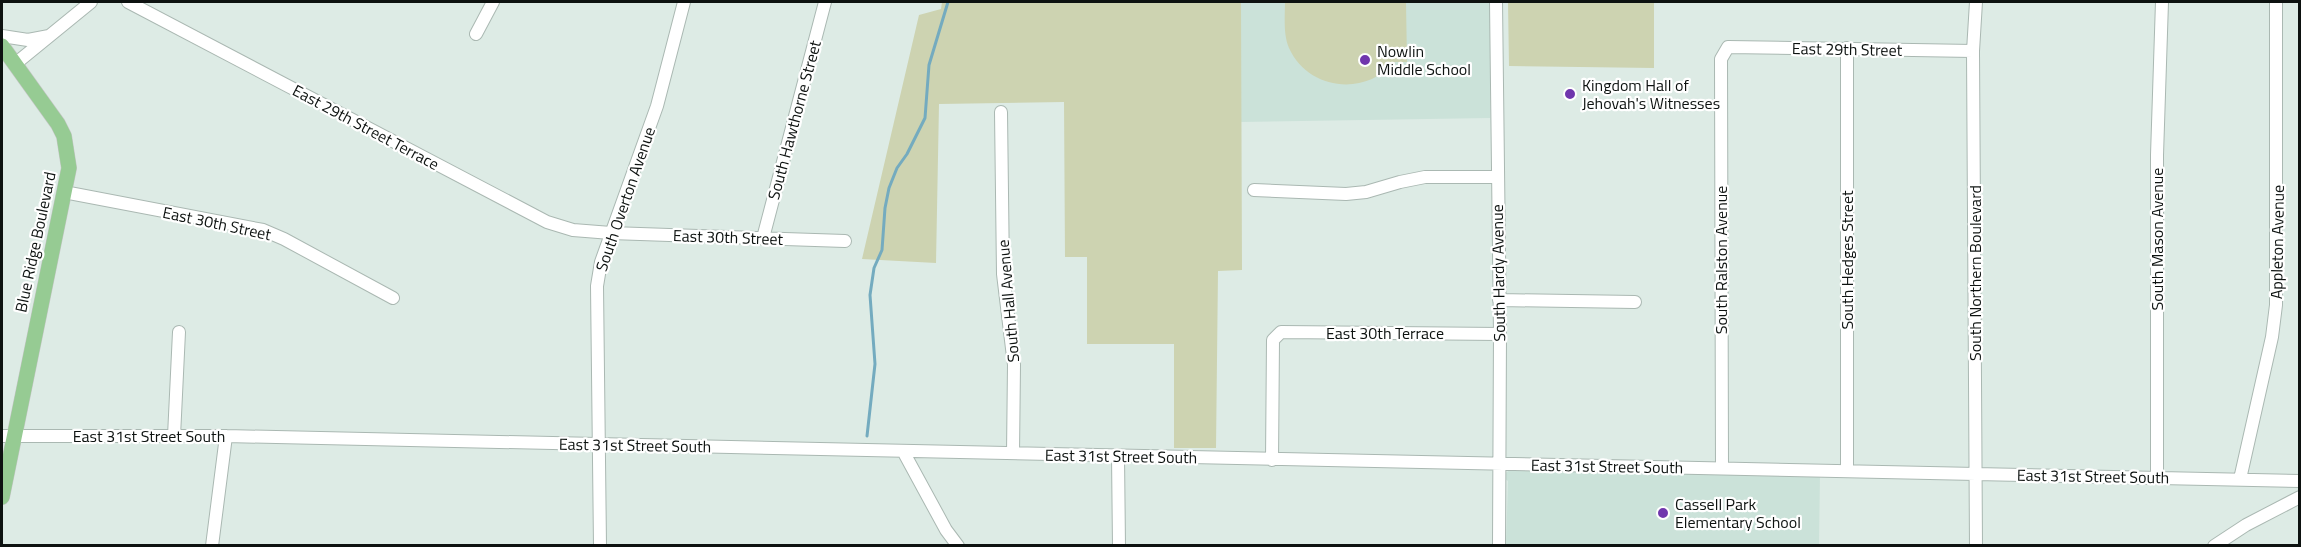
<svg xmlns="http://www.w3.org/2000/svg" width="2301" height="547" viewBox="0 0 2301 547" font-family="'Titillium Web',sans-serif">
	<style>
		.built { fill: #cbe2d9 }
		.green { fill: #cdd3b1 }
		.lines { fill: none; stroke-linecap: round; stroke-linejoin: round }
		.stream { stroke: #74abbf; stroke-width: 3 }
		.minor-casing { stroke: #aab8b2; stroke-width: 14 }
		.major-casing { stroke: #c5c6c6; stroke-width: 16 }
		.minor { stroke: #fff; stroke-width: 12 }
		.major { stroke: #96cb93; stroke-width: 15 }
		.poi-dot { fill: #7036ad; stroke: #fff; stroke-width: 2 }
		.labels { text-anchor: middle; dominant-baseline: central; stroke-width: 4.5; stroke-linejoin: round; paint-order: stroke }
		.street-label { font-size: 16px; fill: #0d1210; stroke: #fff }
		.poi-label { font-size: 16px; fill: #0d1210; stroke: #fff; text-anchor: start }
	</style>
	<rect width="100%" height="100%" fill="#ddebe5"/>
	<!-- built -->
	<path class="built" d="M1241 2H1490V118L1240 122Z
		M1510 470 1820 475 1819 545H1506L1508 481 1505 479 1504 474Z"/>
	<!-- green -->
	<path class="green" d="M942 2H1241L1242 270 1218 271 1216 448H1174V344H1087V257H1065L1064 102 939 104 936 263 862 259 919 15 941 9Z
		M1285 2H1406L1407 62H1394C1365 97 1308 90 1289 48 1283 34 1285 16 1285 2Z
		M1508 2H1654V68L1509 66Z"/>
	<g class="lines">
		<!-- stream -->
		<path class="stream" d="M867 436 875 364 870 295 874 268 882 250 885 208 889 188 897 168 907 154 925 118 929 65 948 2"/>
		<!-- minor casing -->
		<g class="minor-casing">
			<path id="minor" d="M128 2 547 222 573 230 611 233 845 241
				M1496 2 1500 334 1499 546
				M476 34 493 2
				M2 36 28 40 49 36
				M15 64 91 2
				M1001 112 1003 274 1014 365 1013 453
				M1254 190 1346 194 1366 192 1400 182 1425 177H1497
				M64 192 263 230 284 239 393 298
				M763 238 825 2
				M1499 300 1635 302
				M2 436H226L2300 481
				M174 436 179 332
				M903 451 946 530 958 546
				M1118 456 1119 546
				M1272 460 1273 340 1281 332 1500 334
				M1722 468 1721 59 1728 47 1973 51
				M1847 471V48
				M2157 477V155L2162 2
				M2240 479 2272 337 2276 305V2
				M212 546 226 436
				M600 546 597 286 601 262 657 106 684 2
				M1976 546 1973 51 1976 2
				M2214 546 2246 525 2300 497"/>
		</g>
		<!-- major casing -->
		<g class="major-casing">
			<path id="major" d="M2 46 58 124 64 136 69 168 2 497"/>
		</g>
		<!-- minor -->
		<use href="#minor" class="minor"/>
		<!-- major -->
		<use href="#major" class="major"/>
	</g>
	<!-- markers -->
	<g class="poi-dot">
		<circle cx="1365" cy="60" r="6"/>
		<circle cx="1570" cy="94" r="6"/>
		<circle cx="1663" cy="513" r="6"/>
	</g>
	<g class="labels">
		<!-- street labels -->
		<g class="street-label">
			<text transform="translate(1847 49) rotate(1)">East 29th Street</text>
			<text transform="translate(794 120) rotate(-75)">South Hawthorne Street</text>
			<text transform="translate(366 127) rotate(28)">East 29th Street Terrace</text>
			<text transform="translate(625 199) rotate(-71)">South Overton Avenue</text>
			<text transform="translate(217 223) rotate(12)">East 30th Street</text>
			<text transform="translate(728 237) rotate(2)">East 30th Street</text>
			<text transform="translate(2157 239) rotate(-90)">South Mason Avenue</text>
			<text transform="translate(35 242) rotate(-78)">Blue Ridge Boulevard</text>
			<text transform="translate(2277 242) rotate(-89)">Appleton Avenue</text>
			<text transform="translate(1721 260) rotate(-90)">South Ralston Avenue</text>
			<text transform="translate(1847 260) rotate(-90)">South Hedges Street</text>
			<text transform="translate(1498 273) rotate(-91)">South Hardy Avenue</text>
			<text transform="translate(1975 273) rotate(-90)">South Northern Boulevard</text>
			<text transform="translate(1008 301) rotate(-95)">South Hall Avenue</text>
			<text x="1385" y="333">East 30th Terrace</text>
			<text x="149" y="436">East 31st Street South</text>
			<text transform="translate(635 445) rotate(1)">East 31st Street South</text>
			<text transform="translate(1121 456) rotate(1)">East 31st Street South</text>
			<text transform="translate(1607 466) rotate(1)">East 31st Street South</text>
			<text transform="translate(2093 476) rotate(1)">East 31st Street South</text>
		</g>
		<!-- poi labels -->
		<g class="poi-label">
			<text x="1377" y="51">Nowlin<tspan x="1377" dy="18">Middle School</tspan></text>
			<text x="1582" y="85">Kingdom Hall of<tspan x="1582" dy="18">Jehovah's Witnesses</tspan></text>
			<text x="1675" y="504">Cassell Park<tspan x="1675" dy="18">Elementary School</tspan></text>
		</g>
	</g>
	<!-- border -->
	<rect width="2301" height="547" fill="none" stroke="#0d1210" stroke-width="6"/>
</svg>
